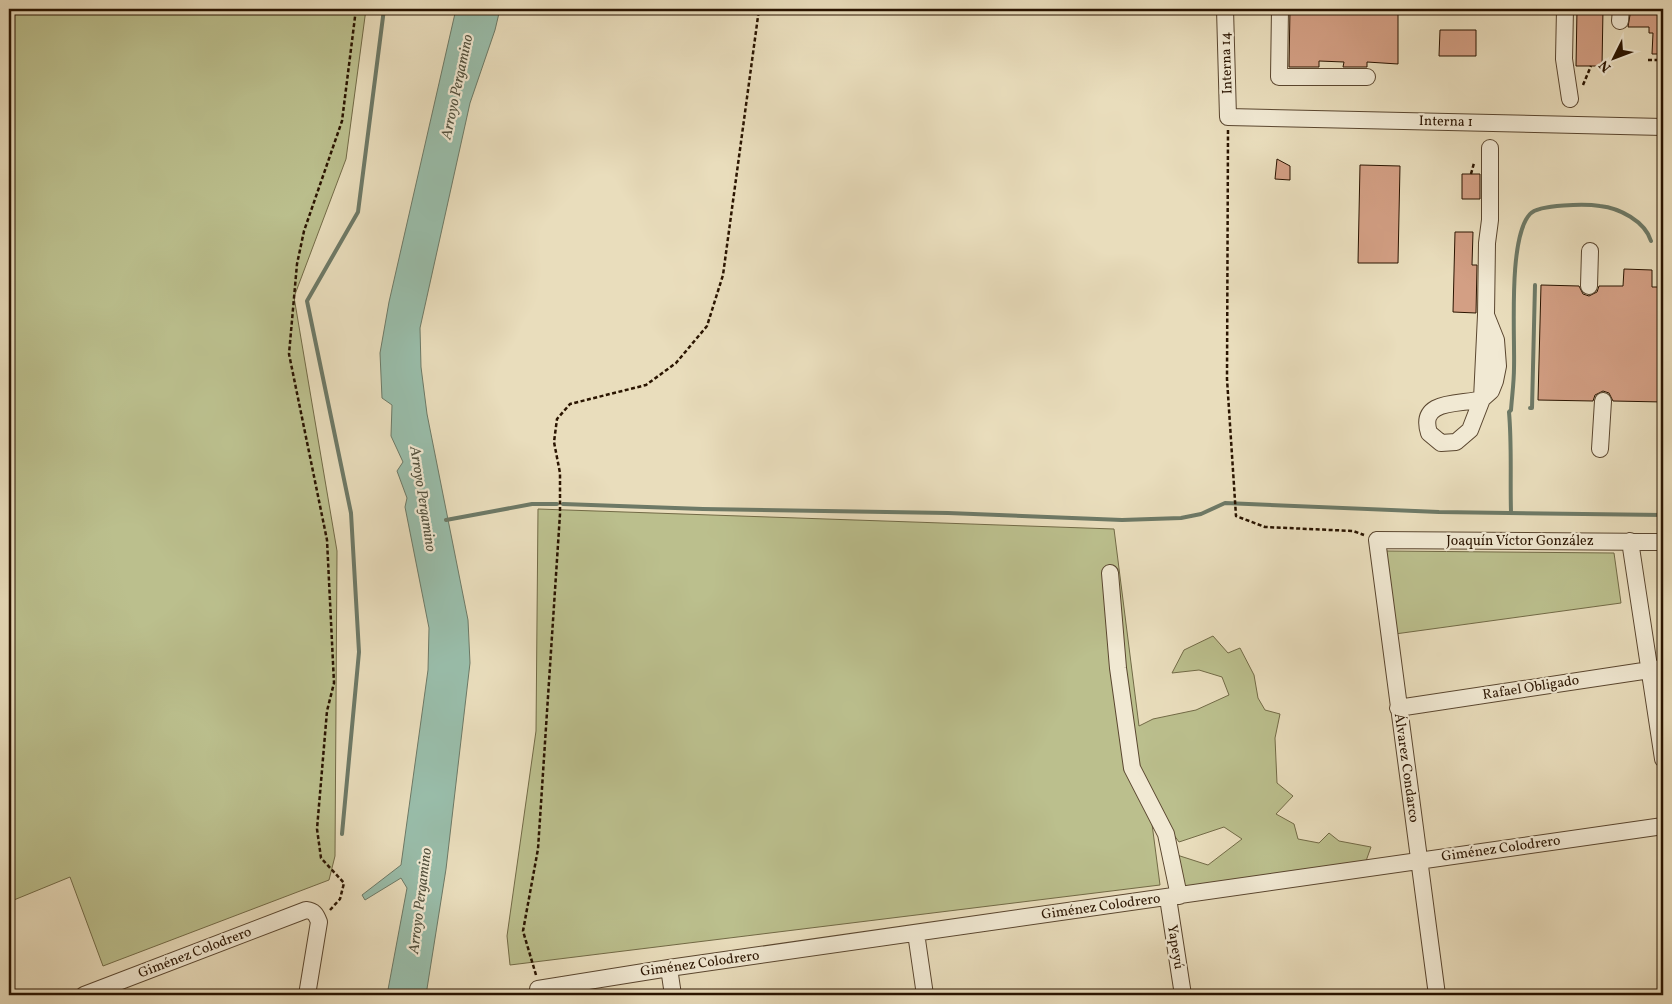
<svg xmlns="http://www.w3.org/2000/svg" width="1672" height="1004" viewBox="0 0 1672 1004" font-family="Vollkorn,serif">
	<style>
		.green { fill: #bbbf8d; stroke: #726a46 }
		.water { fill: #99bdaa; stroke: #6d7966 }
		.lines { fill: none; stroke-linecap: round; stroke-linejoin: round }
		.stream { stroke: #6d7966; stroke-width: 4 }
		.building { fill: #d39f84; stroke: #2a1400 }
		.minor-casing { stroke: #5a462f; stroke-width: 18 }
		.path { stroke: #2a1400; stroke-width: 2.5; stroke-dasharray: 4 2.5; stroke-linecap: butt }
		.minor { stroke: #f1e9d3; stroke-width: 16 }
		.labels { text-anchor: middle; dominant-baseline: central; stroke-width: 4.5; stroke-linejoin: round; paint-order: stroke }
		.street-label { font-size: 14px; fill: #2a1400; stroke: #f1e9d3 }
		.water-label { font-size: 15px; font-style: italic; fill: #514f3c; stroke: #f1e9d3 }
	</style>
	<rect width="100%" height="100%" fill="#e9ddbc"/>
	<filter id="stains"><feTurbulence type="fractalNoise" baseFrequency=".004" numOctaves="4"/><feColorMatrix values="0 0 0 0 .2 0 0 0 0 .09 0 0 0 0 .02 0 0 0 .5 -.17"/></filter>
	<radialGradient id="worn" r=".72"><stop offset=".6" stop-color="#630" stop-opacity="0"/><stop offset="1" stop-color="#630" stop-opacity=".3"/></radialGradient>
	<!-- green -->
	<path class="green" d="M9 9H366L346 159 294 297 337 551 335 856 329 880 103 966 70 877 9 902Z
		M538 509 1114 529 1139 726 1153 719 1196 710 1229 695 1222 677 1199 670 1172 673 1184 650 1213 636 1228 653 1240 648 1254 675 1258 698 1265 710 1280 714 1275 738 1277 783 1293 796 1276 814 1294 824 1298 839 1319 843 1329 833 1339 841 1371 847 1366 861 1185 891 1177 855 1208 865 1242 839 1224 827 1179 842 1149 801 1160 885 510 965 507 936 536 731Z
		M1385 551 1614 553 1621 603 1395 634Z"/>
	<!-- water -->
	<path class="water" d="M456 9H500L495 30 470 103 420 328 421 367 427 414 468 620 470 663 446 869 426 995H387L407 888 401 878 365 900 362 895 401 865 428 670 429 628 405 507 407 498 397 471 403 462 391 436 392 405 382 398 380 353 389 302Z"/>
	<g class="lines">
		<!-- stream -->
		<path class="stream" d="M1530 408H1532L1535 285
			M563 504 703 509 948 513 1122 520 1181 518 1201 514 1225 503 1439 512 1663 515
			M1511 512C1510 478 1512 446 1509 412L1511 410C1512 396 1514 382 1514 368 1515 334 1508 238 1530 214 1539 204 1587 204 1600 206 1619 208 1645 221 1651 241
			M446 520 532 504H557
			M342 834 359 652 351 513 307 301 358 212 384 9"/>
	</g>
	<!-- building -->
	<path class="building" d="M1290 9H1398V64L1367 62V67H1343L1344 62 1319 61V67H1289Z
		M1577 9H1603L1602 66H1576Z
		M1631 9H1663V54H1652L1653 33H1649V27H1628Z
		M1440 30H1476V56H1439Z
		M1277 159 1290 166V180L1275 179Z
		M1360 165 1400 166 1398 263H1358Z
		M1462 174H1480V199H1462Z
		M1455 232H1473L1472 265H1477L1476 313 1453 312Z
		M1624 269 1652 270V287H1663V402L1613 401 1609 393 1603 391 1595 395 1593 401 1538 400 1541 285 1579 286 1583 294 1589 296 1597 292 1599 286H1623Z"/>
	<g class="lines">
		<!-- minor casing -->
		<g class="minor-casing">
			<path id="minor" d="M1225 9 1228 117 1663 127
				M1280 9 1279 77H1367
				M1565 9 1564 59 1570 99
				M1620 21 1621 9
				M1589 286 1590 251
				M1486 315 1482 399C1462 405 1418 398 1429 433L1441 443 1456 442 1470 430 1482 399 1491 391 1495 381 1498 366 1496 340 1486 315 1487 243 1490 220V148
				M1600 449 1603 401
				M1630 541 1663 759
				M1110 573 1118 668 1132 768 1166 834 1179 896
				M1398 708 1663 668
				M1168 898 1183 995
				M916 933 925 995
				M669 968 673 995
				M84 995 306 910C314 911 316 914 319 922L307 995
				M539 995 538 989 669 968 1663 826
				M1437 995 1377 540 1663 542"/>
		</g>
		<!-- path -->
		<path class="path" d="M1648 60H1663
			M1583 85 1591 66
			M1228 130 1227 379 1236 516 1265 527 1353 531 1364 535
			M1471 174 1474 163
			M330 910 340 899 344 883 321 858 317 829 327 711 334 683 327 540 289 354 297 264 304 231 342 121 356 9
			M536 975 523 931 538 849 560 514V473L554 442 557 419 570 404 646 385 676 363 707 326 723 275 759 9"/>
		<!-- minor -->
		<use href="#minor" class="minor"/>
	</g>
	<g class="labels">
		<!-- street labels -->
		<g class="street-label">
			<text transform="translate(1227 63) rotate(-92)">Interna 14</text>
			<text transform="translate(1446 122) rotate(1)">Interna 1</text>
			<text x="1520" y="541">Joaquín Víctor González</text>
			<text transform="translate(1531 688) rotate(-9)">Rafael Obligado</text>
			<text transform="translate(1406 768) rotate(82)">Álvarez Condarco</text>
			<text transform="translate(1501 849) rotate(-8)">Giménez Colodrero</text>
			<text transform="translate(1101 907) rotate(-8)">Giménez Colodrero</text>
			<text transform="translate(1175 947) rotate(81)">Yapeyú</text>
			<text transform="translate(195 953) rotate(-21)">Giménez Colodrero</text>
			<text transform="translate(700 964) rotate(-8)">Giménez Colodrero</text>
		</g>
		<!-- water labels -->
		<g class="water-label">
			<text transform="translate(458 87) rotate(-78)">Arroyo Pergamino</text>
			<text transform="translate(422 499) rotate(81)">Arroyo Pergamino</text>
			<text transform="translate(421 901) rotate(-83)">Arroyo Pergamino</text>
		</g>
	</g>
	<!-- margin -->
	<rect width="1672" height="1004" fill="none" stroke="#e9ddbc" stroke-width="30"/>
	<rect x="10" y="10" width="1652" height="984" fill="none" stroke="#2a1400" stroke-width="2.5"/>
	<rect x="15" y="15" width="1642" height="974" fill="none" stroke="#2a1400"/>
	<!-- north arrow -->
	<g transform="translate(1614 58) rotate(228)" stroke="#f1e9d3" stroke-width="4" paint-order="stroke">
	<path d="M0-4L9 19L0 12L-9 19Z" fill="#2a1400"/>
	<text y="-8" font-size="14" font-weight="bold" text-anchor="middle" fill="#2a1400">N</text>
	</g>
	<rect width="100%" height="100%" filter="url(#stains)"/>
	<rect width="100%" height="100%" fill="url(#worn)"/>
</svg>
